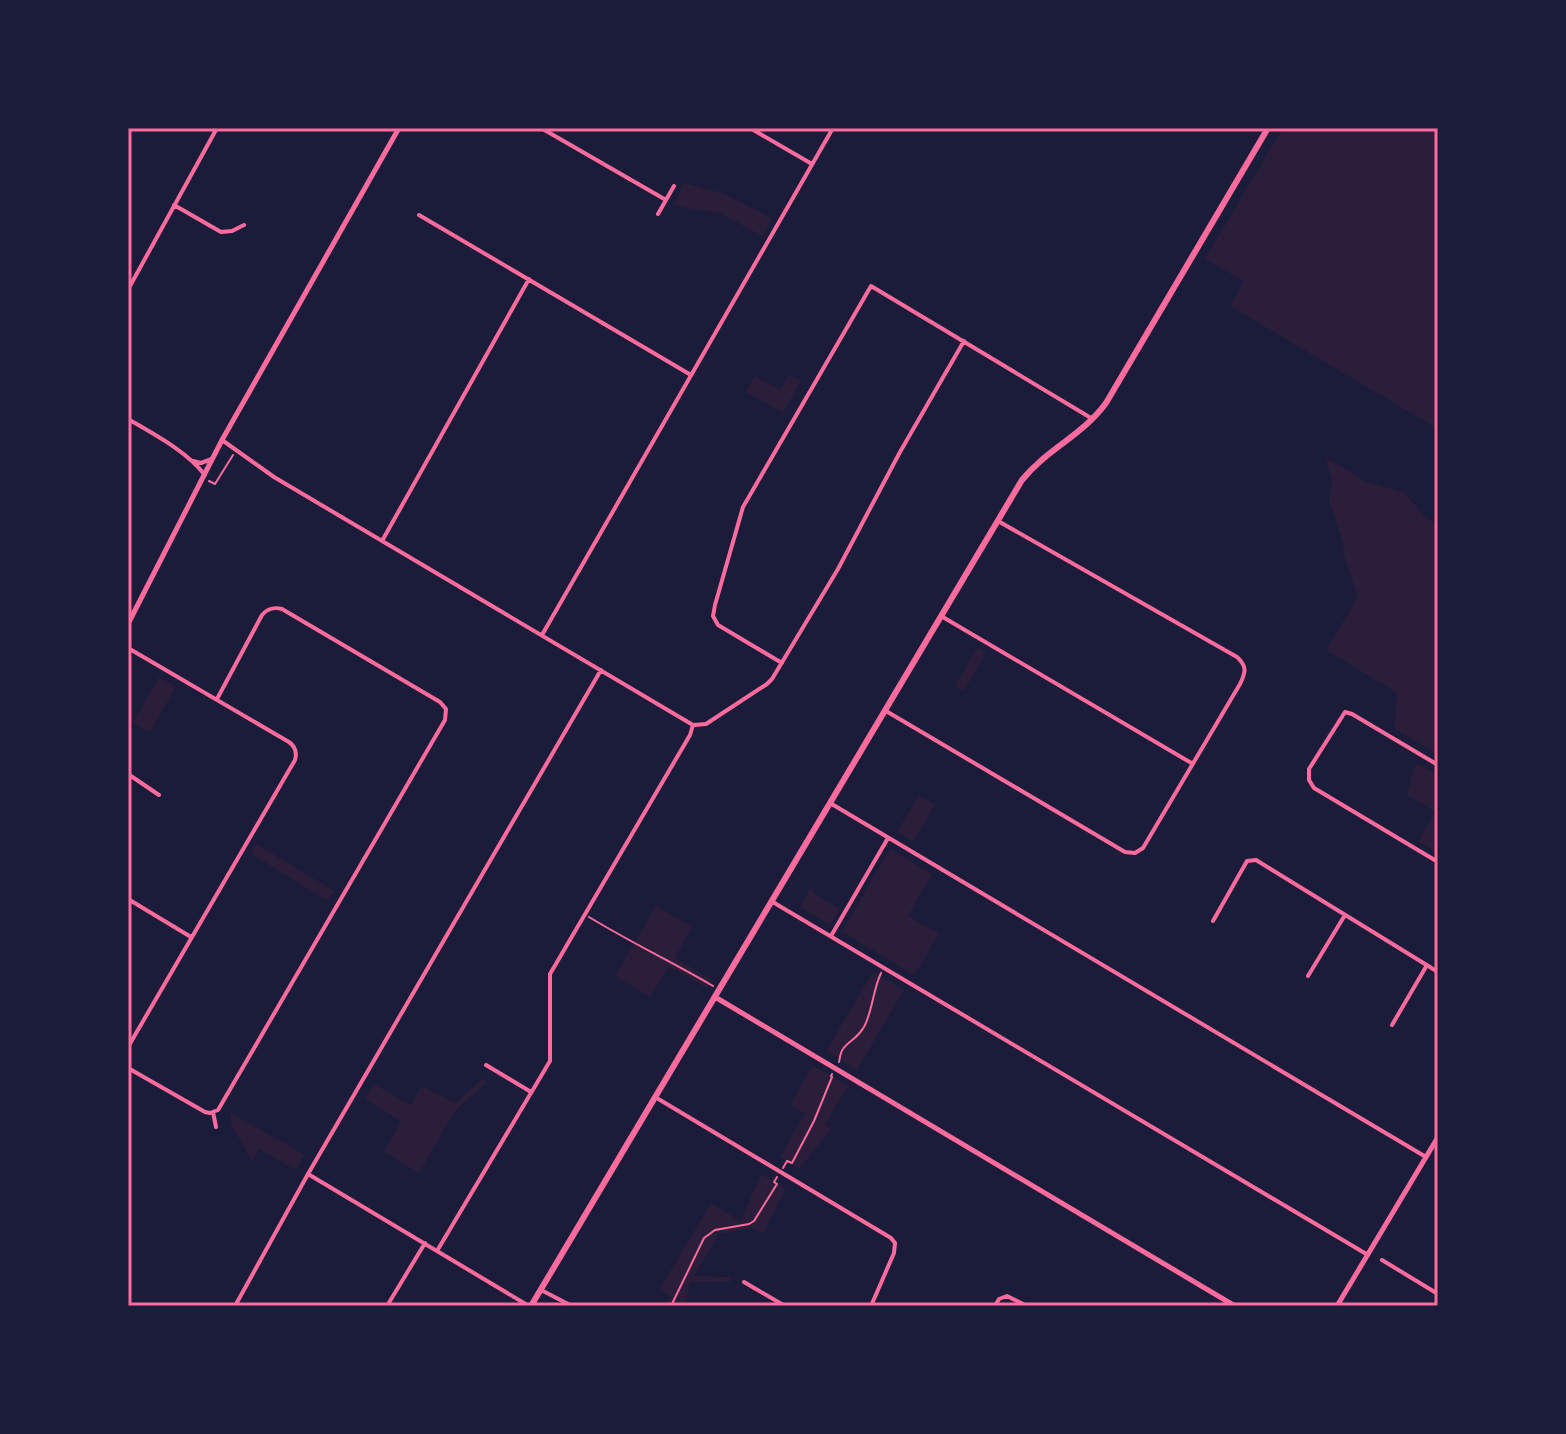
<svg xmlns="http://www.w3.org/2000/svg" width="1566" height="1434" viewBox="0 0 1566 1434" font-family="Commissioner,sans-serif">
	<style>
		.green { fill: #2a1e3b }
		.lines { fill: none; stroke-linecap: round; stroke-linejoin: round }
		.path { stroke: #ff6b9d; stroke-width: 2 }
		.minor { stroke: #ff6b9d; stroke-width: 4 }
		.tertiary { stroke: #ff6b9d; stroke-width: 5 }
		.secondary { stroke: #ff6b9d; stroke-width: 5 }
		.primary { stroke: #ff6b9d; stroke-width: 6 }
		.neatline { fill: none; stroke: #ff6b9d; stroke-width: 3 }
	</style>
	<rect width="100%" height="100%" fill="#1b1b3a"/>
	<!-- green -->
	<path class="green" d="M1283 128H1438V429L1230 306 1244 281 1205 259Z
		M683 183 722 193 772 218 763 236 718 213 674 206Z
		M790 375 801 381 783 413 746 392 755 376 780 390Z
		M1325 457 1365 481 1405 493 1425 517 1438 525V755L1395 729 1397 693 1326 650 1358 597 1342 549 1344 547 1329 500 1332 481Z
		M978 647 986 652 964 691 955 686Z
		M159 677 176 687 150 732 133 723Z
		M1416 763 1438 775V853L1418 842 1435 812 1407 795Z
		M919 795 935 805 913 842 897 832Z
		M257 844 334 891 328 901 251 854Z
		M890 849 932 874 908 916 939 934 914 975 842 932Z
		M811 887 813 893 840 909 830 925 800 907Z
		M656 906 692 927 675 958 712 980 707 988 669 967 650 997 615 976Z
		M873 972 904 990 857 1070 826 1051Z
		M813 1065 848 1086 825 1125 831 1129 799 1169 780 1157 805 1114 790 1105Z
		M482 1079 487 1082 455 1111 419 1173 384 1152 401 1121 365 1099 374 1084 411 1105 422 1086 456 1103Z
		M231 1113 305 1155 296 1170 259 1149 252 1161 231 1124Z
		M761 1174 786 1188 763 1234 753 1228 719 1234 694 1276 731 1277 730 1282H690L685 1306H663L671 1297 659 1290 711 1203 741 1221Z"/>
	<g class="lines">
		<!-- path -->
		<path class="path" d="M209 481 215 484 233 455
			M589 917C630 942 672 962 713 986
			M839 1062C840 1058 840 1053 843 1049 849 1040 858 1039 865 1025 873 1008 873 990 881 973
			M783 1168 787 1161 792 1163 814 1121 832 1077 831 1076 832 1074
			M671 1306 704 1238 715 1230 749 1224 754 1221 777 1184 774 1182 777 1177"/>
		<!-- minor -->
		<path class="minor" d="M541 128 666 200
			M750 128 812 164
			M174 205 221 232 232 231 244 225
			M658 214 674 186
			M419 215 691 375
			M130 286 217 128
			M128 419C155 435 185 450 205 475
			M222 440 274 477 693 725
			M193 461 201 463 212 459
			M382 541 529 279
			M941 616 1193 764
			M542 635 833 128
			M128 648 289 742C296 747 297 753 295 760L128 1047
			M782 663 718 625 713 616 715 605 743 507 871 286 1091 418
			M886 711 1125 852 1135 853 1143 848 1240 684C1246 672 1247 666 1237 657L998 521
			M694 725 706 724 767 684 772 679 838 569 900 452 964 341
			M1438 765 1352 714 1345 712 1309 769V780L1314 788 1438 862
			M128 774 159 795
			M830 803 1426 1157
			M128 899 191 937
			M771 901 1368 1255
			M1213 921 1247 861 1256 860 1438 972
			M831 936 888 838
			M1308 976 1345 915
			M1392 1025 1427 965
			M486 1065 531 1092
			M128 1068 205 1112 210 1113 218 1110 445 720 446 709 440 702 282 609C274 607 268 608 262 615L217 699
			M655 1097 891 1238 895 1243 894 1253 871 1306
			M213 1112 216 1127
			M308 1174 529 1306
			M437 1251 550 1061V974L690 735 693 725
			M1382 1260 1438 1294
			M744 1282 785 1306
			M541 1290 572 1306
			M235 1306 308 1174 601 670
			M387 1306 425 1243
			M995 1306 999 1299 1007 1296 1027 1306"/>
		<!-- tertiary -->
		<path class="tertiary" d="M128 624 222 440 399 128
			M715 997 1235 1306"/>
		<!-- secondary -->
		<path class="secondary" d="M1337 1306 1438 1137"/>
		<!-- primary -->
		<path class="primary" d="M531 1306 1022 480C1047 449 1082 436 1106 403L1268 128"/>
	</g>
	<!-- border -->
	<rect width="1566" height="1434" fill="none" stroke="#1b1b3a" stroke-width="260"/>
	<rect x="130" y="130" width="1306" height="1174" class="neatline"/>
</svg>
